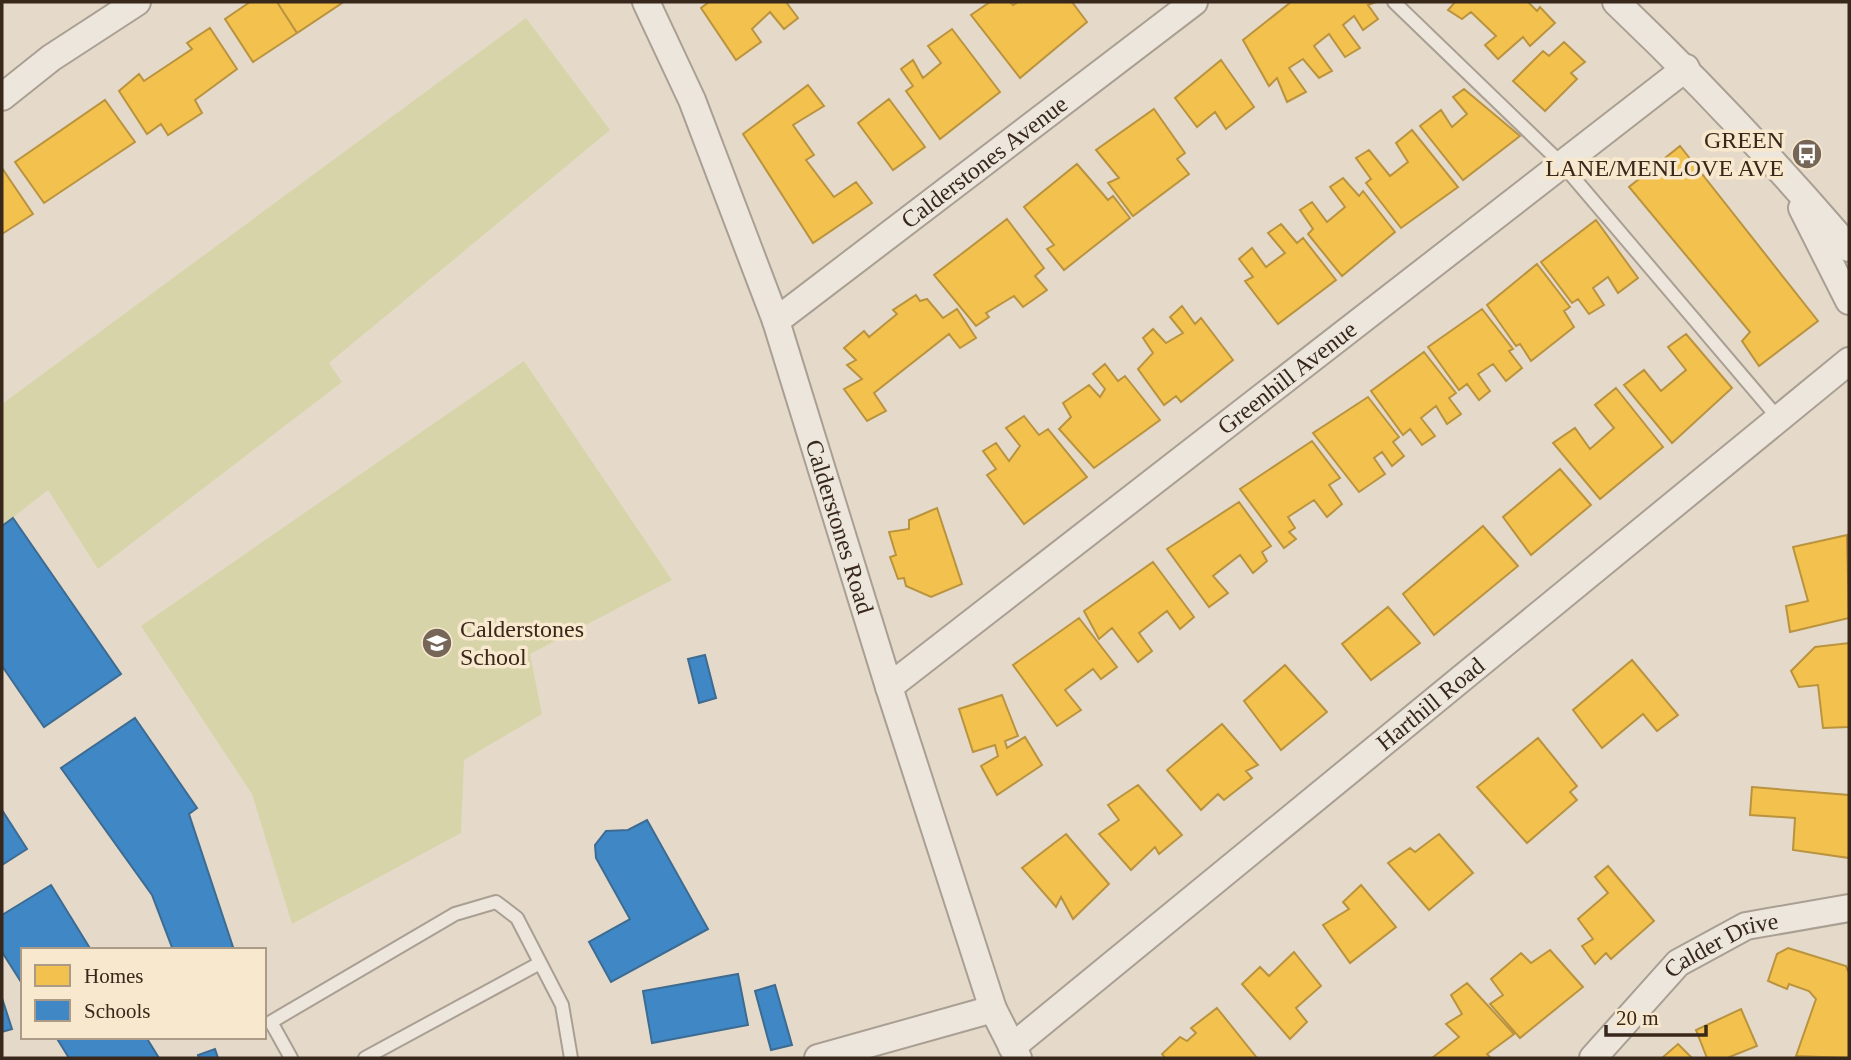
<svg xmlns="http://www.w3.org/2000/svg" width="1851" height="1060" viewBox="0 0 1851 1060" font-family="Georgia,serif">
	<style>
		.green { fill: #d7d4aa }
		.homes { fill: #f2c14e; stroke: #ba933f; stroke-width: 2 }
		.schools { fill: #3f88c5; stroke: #3d6b92; stroke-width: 2 }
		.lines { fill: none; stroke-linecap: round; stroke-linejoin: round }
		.lane-casing { stroke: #aa9f93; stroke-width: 16 }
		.street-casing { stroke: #aa9f93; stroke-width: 30 }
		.lane { stroke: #ece6dc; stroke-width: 12 }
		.street { stroke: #ece6dc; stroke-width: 26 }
		.labels { text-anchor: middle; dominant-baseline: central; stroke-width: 7; stroke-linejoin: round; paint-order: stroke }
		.poi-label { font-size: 24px; fill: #38271b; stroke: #f8e8cd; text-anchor: end }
		.street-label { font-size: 24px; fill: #38271b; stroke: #f8e8cd }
	</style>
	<rect width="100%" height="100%" fill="#e5dac9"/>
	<!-- green -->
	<path class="green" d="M526 18 610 130 329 363 342 382 98 569 48 490 2 526V404Z
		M524 361 672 580 530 654 542 714 464 760 461 833 292 924 252 794 141 626Z"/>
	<!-- homes -->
	<path class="homes" d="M250 2H277L297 33 253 62 225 19Z
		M277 2H341L342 3 297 33Z
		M709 2H786L798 18 784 29 770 12 752 29 761 42 736 60 701 8Z
		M990 2H1010L1013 5 1018 2H1072L1087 22 1020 78 971 15Z
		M1291 2H1376L1368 5 1378 19 1363 30 1354 16 1343 25 1360 48 1345 57 1329 34 1314 46 1332 71 1319 78 1303 59 1289 68 1306 92 1287 102 1277 78 1269 86 1243 40Z
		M1455 2H1528L1537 11 1540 7 1555 23 1530 46 1523 37 1498 59 1485 45 1496 36 1471 12 1462 19 1448 10Z
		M210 28 237 69 195 100 202 113 168 135 161 124 147 134 119 91 139 74 144 81 192 49 187 43Z
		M952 29 1000 92 940 139 906 91 913 86 901 69 913 60 923 78 941 63 928 46Z
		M1564 42 1585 62 1571 73 1577 79 1545 111 1513 81 1543 51 1549 56Z
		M1221 60 1254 107 1226 129 1215 112 1197 127 1175 98Z
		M808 85 824 106 793 125 814 155 806 160 834 197 856 182 872 203 813 243 743 134Z
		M1464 89 1520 136 1463 180 1420 126 1441 110 1452 127 1467 114 1453 97Z
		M889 99 925 147 893 170 858 123Z
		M105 100 135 142 44 203 15 162Z
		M1154 109 1185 153 1177 159 1189 174 1133 216 1108 183 1119 178 1096 150Z
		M1412 130 1458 187 1401 228 1366 183 1371 179 1356 158 1369 150 1390 176 1408 162 1396 143Z
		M1680 146 1818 321 1759 366 1742 341 1750 332 1629 187Z
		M1077 164 1108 200 1113 196 1130 218 1064 270 1047 249 1054 245 1024 207Z
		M2 168 33 214 2 234Z
		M1343 178 1359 196 1363 191 1395 232 1342 276 1308 234 1313 229 1300 210 1312 202 1327 222 1345 207 1330 187Z
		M1007 219 1044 268 1035 276 1047 290 1023 307 1014 296 986 313 989 317 976 326 934 275Z
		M1596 220 1638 278 1618 293 1608 277 1593 288 1604 305 1589 314 1578 299 1572 303 1541 262Z
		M1281 224 1297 243 1303 238 1336 280 1278 324 1245 281 1253 277 1239 259 1252 248 1266 267 1285 253 1268 233Z
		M1537 264 1570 307 1564 311 1574 327 1531 361 1520 344 1516 346 1487 305Z
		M916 295 920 301 927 299 943 318 957 309 976 338 960 348 949 334 874 393 886 411 867 421 844 389 862 379 847 365 856 360 844 348 864 331 869 337 897 314 893 310Z
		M1182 306 1195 324 1201 318 1233 360 1181 402 1176 396 1164 405 1138 369 1153 353 1143 338 1153 329 1166 343 1183 333 1170 317Z
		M1482 309 1513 349 1509 351 1522 368 1506 381 1493 364 1478 374 1490 391 1479 400 1467 384 1459 390 1428 347Z
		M1686 334 1732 388 1672 443 1624 385 1644 370 1661 391 1686 370 1668 347Z
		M1424 352 1456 393 1449 398 1461 414 1447 424 1436 406 1421 418 1435 436 1422 445 1410 429 1403 435 1371 391Z
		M1105 364 1118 381 1125 376 1160 420 1094 468 1059 429 1071 417 1063 403 1089 385 1100 397 1105 389 1093 374Z
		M1616 388 1663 447 1600 499 1553 443 1575 428 1590 449 1614 428 1595 405Z
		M1368 397 1399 437 1393 442 1404 456 1392 466 1382 452 1374 458 1385 474 1359 492 1313 433Z
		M1024 416 1039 435 1048 429 1087 477 1024 524 987 475 996 469 983 451 996 443 1009 461 1020 446 1006 428Z
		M1312 441 1340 478 1329 485 1342 504 1327 517 1314 500 1288 517 1295 528 1289 532 1296 539 1284 548 1240 489Z
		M1560 469 1591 505 1531 555 1503 517Z
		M1239 502 1271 546 1262 552 1267 561 1253 573 1240 555 1213 576 1228 593 1209 607 1167 549Z
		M937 508 962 584 931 597 906 586 904 578 898 579 890 557 896 555 889 532 909 529V520Z
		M1483 526 1518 566 1434 635 1403 594Z
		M1847 535 1849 618 1790 632 1786 606 1808 601 1793 547Z
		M1153 562 1194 617 1180 629 1167 611 1139 633 1152 651 1138 662 1112 628 1099 639 1084 611Z
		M1388 607 1420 643 1371 680 1342 644Z
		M1079 618 1117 667 1101 679 1093 669 1065 690 1081 710 1057 726 1013 665Z
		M1849 643V727L1823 728 1818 685 1799 687 1791 671 1815 647Z
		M1632 660 1678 715 1657 731 1643 714 1602 748 1573 710Z
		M1285 665 1327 712 1281 750 1244 701Z
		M1002 695 1018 736 1005 741 1007 748 1025 737 1042 765 997 795 981 766 998 756 995 745 973 752 959 709Z
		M1222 724 1258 765 1246 771 1252 778 1224 800 1218 794 1201 810 1167 770Z
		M1538 738 1577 786 1570 792 1577 800 1527 843 1477 787Z
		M1138 785 1182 835 1159 854 1155 847 1131 870 1099 834 1119 820 1108 805Z
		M1752 787 1849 795V858L1793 850 1795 818 1750 815Z
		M1066 834 1109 884 1073 919 1061 897 1056 907 1022 868Z
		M1439 834 1473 873 1429 910 1388 863 1410 848 1415 852Z
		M1608 866 1654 921 1611 959 1606 953 1595 964 1582 946 1593 939 1578 919 1608 893 1595 877Z
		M1361 885 1396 927 1350 963 1323 925 1349 909 1343 902Z
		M1788 948 1846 966 1849 973V1058L1796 1056 1816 999 1809 991 1789 984 1787 989 1768 981 1777 954Z
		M1550 950 1583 987 1520 1038 1490 1004 1503 995 1491 979 1521 953 1531 963Z
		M1294 952 1321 986 1296 1008 1307 1022 1290 1039 1242 984 1260 967 1269 976Z
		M1467 983 1514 1034 1487 1054 1491 1058H1432L1459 1037 1446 1024 1462 1014 1451 995Z
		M1217 1008 1257 1058H1165L1162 1054 1180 1037 1187 1041 1196 1033 1191 1028Z
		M1741 1009 1757 1046 1727 1058H1707L1696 1030Z
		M1678 1044 1692 1058H1662Z"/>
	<!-- schools -->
	<path class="schools" d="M13 518 121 674 44 727 2 666V526Z
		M705 655 716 698 699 703 688 659Z
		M135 718 197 808 189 814 234 950H173L152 895 61 768Z
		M2 810 27 849 2 865Z
		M647 820 708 929 611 982 589 942 630 919 596 858 595 845 606 831 628 830Z
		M51 885 91 950H23V985L2 952V915Z
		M738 974 748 1025 652 1043 643 991Z
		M775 985 792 1045 771 1050 755 991Z
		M2 998 12 1029 2 1032Z
		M56 1037H146L159 1058H69Z
		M215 1049 218 1058H199L198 1055Z"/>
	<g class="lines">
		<!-- lane casing -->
		<g class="lane-casing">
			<path id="lane" d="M1394 2 1562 164 1779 419
				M291 1058 271 1022 455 914 496 902 517 918 562 1005 571 1058
				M365 1058 540 963"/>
		</g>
		<!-- street casing -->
		<g class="street-casing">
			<g id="street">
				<path id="s1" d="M646 2 692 100 776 321 889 687 993 1009 1018 1058"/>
				<path d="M1616 2C1698 80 1775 162 1849 248"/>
				<path d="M2 97 51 58 137 2"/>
				<path d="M1802 208 1849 301"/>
				<path id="s2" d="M776 321 1194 2"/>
				<path id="s3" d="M889 687 1686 68"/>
				<path id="s4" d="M1012 1047 1849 361"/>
				<path d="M818 1058 993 1009"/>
				<path id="s5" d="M1593 1058 1678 963 1746 926 1849 908"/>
			</g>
		</g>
		<!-- lane -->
		<use href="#lane" class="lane"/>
		<!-- street -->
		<use href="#street" class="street"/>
	</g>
	<!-- icons -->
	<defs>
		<g id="bus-disc" transform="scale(1.575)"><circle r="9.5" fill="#756658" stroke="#f8e8cd"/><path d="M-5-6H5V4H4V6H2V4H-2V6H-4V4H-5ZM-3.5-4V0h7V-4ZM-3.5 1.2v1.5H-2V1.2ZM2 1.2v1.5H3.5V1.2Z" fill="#fff"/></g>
		<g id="school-disc" transform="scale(1.575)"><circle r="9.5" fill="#756658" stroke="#f8e8cd"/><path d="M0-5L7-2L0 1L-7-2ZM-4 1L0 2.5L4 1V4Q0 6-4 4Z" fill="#fff"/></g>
	</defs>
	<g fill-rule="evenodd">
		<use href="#bus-disc" x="1807" y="154"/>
		<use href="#school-disc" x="437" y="643"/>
	</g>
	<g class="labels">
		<!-- poi labels -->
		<g class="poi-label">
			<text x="1784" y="140">GREEN<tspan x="1784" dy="28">LANE/MENLOVE AVE</tspan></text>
			<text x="460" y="629" text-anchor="start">Calderstones<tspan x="460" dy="28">School</tspan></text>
		</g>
		<!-- street labels -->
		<g class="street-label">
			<text stroke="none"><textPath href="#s2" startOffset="262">Calderstones Avenue</textPath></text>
			<text stroke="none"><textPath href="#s3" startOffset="504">Greenhill Avenue</textPath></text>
			<text stroke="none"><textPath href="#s1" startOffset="560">Calderstones Road</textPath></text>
			<text stroke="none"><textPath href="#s4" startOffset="541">Harthill Road</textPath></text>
			<text stroke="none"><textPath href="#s5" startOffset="175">Calder Drive</textPath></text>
		</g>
	</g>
	<!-- border -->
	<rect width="1851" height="1060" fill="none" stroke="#38271b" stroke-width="7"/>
	<!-- legend -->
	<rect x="21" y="948" width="245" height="91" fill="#f8e8cd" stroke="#ab9b86" stroke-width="2"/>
	<rect x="35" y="965" width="35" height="21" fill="#f2c14e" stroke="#ab9b86" stroke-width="2"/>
	<text x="84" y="983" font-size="21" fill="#38271b">Homes</text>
	<rect x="35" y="1000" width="35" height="21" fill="#3f88c5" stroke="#ab9b86" stroke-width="2"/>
	<text x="84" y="1018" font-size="21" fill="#38271b">Schools</text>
	<!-- scale -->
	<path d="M1606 1025v10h100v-10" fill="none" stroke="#38271b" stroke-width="3.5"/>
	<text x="1616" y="1025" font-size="21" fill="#38271b" stroke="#f8e8cd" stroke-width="5" paint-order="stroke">20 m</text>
</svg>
